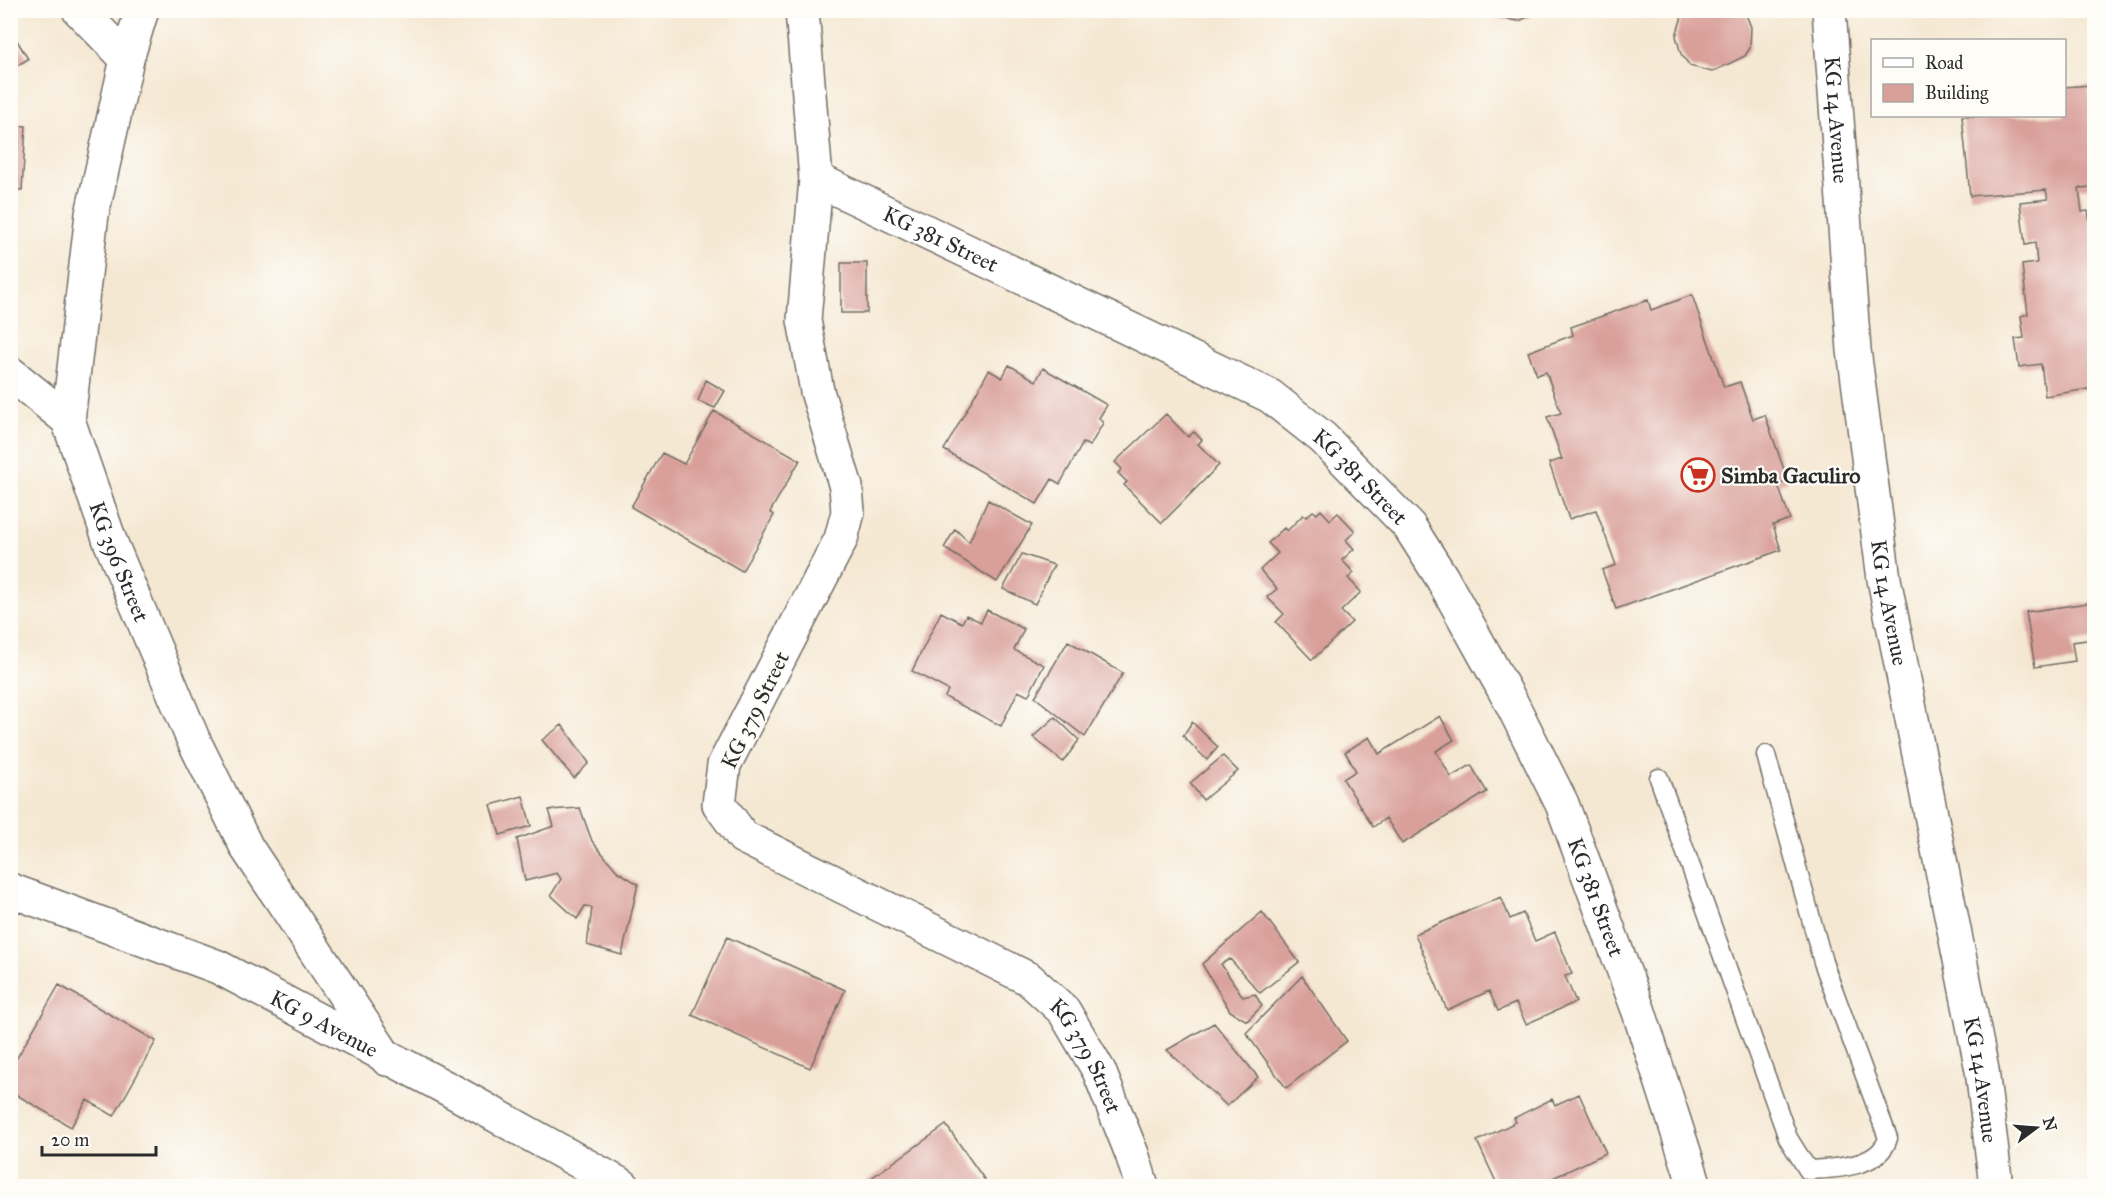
<svg xmlns="http://www.w3.org/2000/svg" width="2105" height="1197" viewBox="0 0 2105 1197" font-family="'IM FELL Great Primer',serif">
	<style>
		.building { fill: #d99f99 }
		.lines { fill: none; stroke-linecap: round; stroke-linejoin: round }
		.service-casing { stroke: #726d66; stroke-width: 21 }
		.minor-casing { stroke: #726d66; stroke-width: 36 }
		.secondary-casing { stroke: #726d66; stroke-width: 36 }
		.service { stroke: #fff; stroke-width: 18 }
		.minor { stroke: #fff; stroke-width: 33 }
		.secondary { stroke: #fff; stroke-width: 33 }
		.labels { text-anchor: middle; dominant-baseline: central; stroke-width: 4.5; stroke-linejoin: round; paint-order: stroke }
		.street-label { font-size: 22px; fill: #2b2b2b; stroke: #fdfcf7 }
		.poi-label { font-size: 22px; font-weight: bold; fill: #2b2b2b; stroke: #fdfcf7; text-anchor: start }
	</style>
	<rect width="100%" height="100%" fill="#fdfcf7"/>
	<filter id="ink" filterUnits="userSpaceOnUse"><feTurbulence type="fractalNoise" baseFrequency=".0167" numOctaves="2"/><feDisplacementMap in="SourceGraphic" scale="12" xChannelSelector="R" yChannelSelector="G"/><feConvolveMatrix kernelMatrix="1 2 1 2 8 2 1 2 1" color-interpolation-filters="sRGB"/></filter>
	<filter id="wash" filterUnits="userSpaceOnUse"><feTurbulence type="fractalNoise" baseFrequency=".008" numOctaves="4" result="noise"/><feDisplacementMap in="SourceGraphic" scale="24" xChannelSelector="R" yChannelSelector="G"/><feGaussianBlur stdDeviation="1.35" result="paint"/><feColorMatrix in="noise" values="0 0 0 0 0 0 0 0 0 0 0 0 0 0 0 0 0 1.4 0 .05"/><feComposite in="paint" operator="in"/></filter>
	<g filter="url(#wash)">
		<rect width="100%" height="100%" fill="#f5e8d3"/>
		<g id="blocks">
			<!-- building -->
			<path class="building" d="M1487 10H1543L1519 21 1496 18Z
				M1684 10H1744L1751 27 1750 48 1745 56 1712 72 1690 66 1681 54 1676 36Z
				M12 32 28 59 10 70V33Z
				M2090 85V99L2094 98V187L2079 188 2082 212 2088 211 2094 244V388L2045 396 2041 364 2019 367 2015 339 2024 338 2021 316 2028 314 2022 265 2037 263 2035 243 2025 245 2020 202 2048 199 2046 190 1970 196 1962 116H2064V87Z
				M10 125 26 126 22 190 10 189Z
				M841 263H867V313H841Z
				M1692 295 1724 387 1740 382 1753 419 1765 415 1788 481 1778 485 1790 519 1773 525 1781 550 1616 609 1602 570 1616 565 1596 510 1569 519 1549 463 1562 459 1547 417 1561 413 1546 372 1537 375 1528 352 1573 335 1571 327 1648 300 1651 310Z
				M1009 365 1036 381 1043 368 1107 405 1099 418 1103 423 1090 446 1083 443 1060 484 1052 479 1037 504 944 450 989 370 1002 378Z
				M706 380 725 391 715 408 698 401Z
				M714 411 800 460 770 512 774 515 742 571 631 507 662 453 684 464Z
				M1166 414 1188 437 1194 432 1202 440 1198 444 1219 465 1162 523 1124 485 1127 482 1118 473 1122 469 1115 462Z
				M988 500 1032 525 997 582 944 548 955 529 969 542Z
				M1321 510 1330 520 1338 513 1355 531 1346 540 1354 549 1342 560 1354 573 1348 578 1361 592 1341 611 1352 622 1312 660 1276 622 1284 614 1267 597 1277 589 1260 570 1278 553 1268 543 1284 528 1287 531 1303 515 1306 517 1313 511 1317 514Z
				M1022 554 1054 565 1035 604 1003 589Z
				M2094 602V639L2072 642 2075 661 2035 667 2026 612Z
				M987 610 1024 629 1014 650 1044 665 1028 696 1018 691 1001 726 945 697 948 690 912 671 941 612 962 623 966 615 981 622Z
				M1068 641 1123 673 1085 737 1035 697Z
				M1440 716 1454 740 1436 751 1451 777 1471 765 1487 792 1402 844 1386 818 1373 827 1343 779 1356 771 1345 752 1369 737 1379 754Z
				M1055 717 1079 740 1063 762 1033 737Z
				M1192 722 1218 747 1207 760 1183 736Z
				M562 725 589 763 574 778 542 740Z
				M1223 756 1238 771 1203 800 1190 783Z
				M523 796 531 826 500 835 491 805Z
				M580 808 592 841 617 871 638 884 622 955 587 945 592 908 585 906 577 919 551 895 561 879 557 873 525 881 517 839 554 826 549 810Z
				M1501 897 1510 919 1523 913 1535 941 1555 932 1572 974 1565 976 1576 1002 1526 1024 1516 1003 1498 1011 1489 991 1447 1010 1415 934Z
				M1262 912 1299 962 1260 993 1230 959 1221 964 1243 997 1255 994 1262 1006 1247 1021 1230 1011 1202 964Z
				M727 937 845 990 810 1068 692 1015Z
				M1302 976 1347 1041 1286 1088 1246 1033Z
				M59 985 156 1041 114 1116 87 1100 71 1127 10 1091V1070Z
				M1214 1023 1258 1077 1227 1106 1167 1050Z
				M1579 1094 1606 1153 1536 1186H1498L1477 1141 1516 1122 1514 1118 1552 1099 1555 1105Z
				M946 1125 989 1186H860Z"/>
		</g>
	</g>
	<g filter="url(#ink)">
		<use href="#blocks" fill-opacity="0" stroke="#726d66" stroke-width="1.5"/>
		<g class="lines">
			<!-- service casing -->
			<g class="service-casing">
				<path id="service" d="M1659 778 1788 1138 1808 1170C1832 1169 1880 1168 1888 1138L1823 962 1766 755"/>
			</g>
			<!-- minor casing -->
			<g class="minor-casing">
				<g id="minor">
					<path d="M79 10 127 59"/>
					<path id="s1" d="M142 10 127 59 92 214 68 420 110 541 193 739 247 848 387 1059"/>
					<path id="s2" d="M802 10 816 179 1270 396 1323 438 1409 526 1442 578 1512 704 1562 804 1639 1012 1695 1186"/>
					<path id="s3" d="M816 179 804 320 817 391 846 487 848 512 841 539 724 765 719 804 743 837 1029 979 1064 1011 1099 1071 1132 1154 1142 1186"/>
					<path d="M10 373 68 420"/>
				</g>
			</g>
			<!-- secondary casing -->
			<g class="secondary-casing">
				<g id="secondary">
					<path id="s4" d="M1829 10 1854 350 1884 579 1982 1070 1996 1186"/>
					<path id="s5" d="M10 890 218 967 454 1092 623 1186"/>
				</g>
			</g>
			<!-- service -->
			<use href="#service" class="service"/>
			<!-- minor -->
			<use href="#minor" class="minor"/>
			<!-- secondary -->
			<use href="#secondary" class="secondary"/>
		</g>
	</g>
	<!-- icons -->
	<defs>
		<g id="supermarket-ring" transform="scale(1.725)"><circle r="9.5" fill="#fdfcf7" stroke="#c8321e" stroke-width="1.5"/><path d="M-6-5.5h2.5l.6 2H6L4.5 2H-2.5L-4.4-4H-6ZM-1.5 3.2a1.3 1.3 0 1 0 .1 0ZM3 3.2a1.3 1.3 0 1 0 .1 0Z" fill="#c8321e"/></g>
	</defs>
	<g fill-rule="evenodd">
		<use href="#supermarket-ring" x="1698" y="475"/>
	</g>
	<g class="labels">
		<!-- street labels -->
		<g class="street-label">
			<text stroke="none"><textPath href="#s4" startOffset="110">KG 14 Avenue</textPath></text>
			<text stroke="none"><textPath href="#s2" startOffset="308">KG 381 Street</textPath></text>
			<text stroke="none"><textPath href="#s2" startOffset="794">KG 381 Street</textPath></text>
			<text stroke="none"><textPath href="#s1" startOffset="568">KG 396 Street</textPath></text>
			<text stroke="none"><textPath href="#s4" startOffset="596">KG 14 Avenue</textPath></text>
			<text transform="translate(755 710) rotate(-64)">KG 379 Street</text>
			<text stroke="none"><textPath href="#s2" startOffset="1280">KG 381 Street</textPath></text>
			<text stroke="none"><textPath href="#s5" startOffset="342">KG 9 Avenue</textPath></text>
			<text stroke="none"><textPath href="#s3" startOffset="1118">KG 379 Street</textPath></text>
			<text stroke="none"><textPath href="#s4" startOffset="1082">KG 14 Avenue</textPath></text>
		</g>
		<!-- poi labels -->
		<g class="poi-label">
			<text x="1721" y="475">Simba Gaculiro</text>
		</g>
	</g>
	<!-- margin -->
	<rect width="2105" height="1197" fill="none" stroke="#fdfcf7" stroke-width="36"/>
	<!-- legend -->
	<rect x="1871" y="39" width="195" height="78" fill="#fdfcf7" stroke="#a9a8a5" stroke-width="1.5"/>
	<rect x="1883" y="58" width="30" height="9" fill="#ffffff" stroke="#a9a8a5" stroke-width="1.5"/>
	<text x="1925" y="69" font-size="18" fill="#2b2b2b">Road</text>
	<rect x="1883" y="84" width="30" height="18" fill="#d99f99" stroke="#a9a8a5" stroke-width="1.5"/>
	<text x="1925" y="99" font-size="18" fill="#2b2b2b">Building</text>
	<!-- north arrow -->
	<g transform="translate(2036 1128) rotate(74)" stroke="#fdfcf7" stroke-width="4.5" paint-order="stroke">
	<path d="M0-4.5L10 22L0 15L-10 22Z" fill="#2b2b2b"/>
	<text y="-9" font-size="16" font-weight="bold" text-anchor="middle" fill="#2b2b2b">N</text>
	</g>
	<!-- scale -->
	<path d="M42 1146v9h114v-9" fill="none" stroke="#2b2b2b" stroke-width="3"/>
	<text x="51" y="1146" font-size="18" fill="#2b2b2b" stroke="#fdfcf7" stroke-width="4.5" paint-order="stroke">20 m</text>
</svg>
